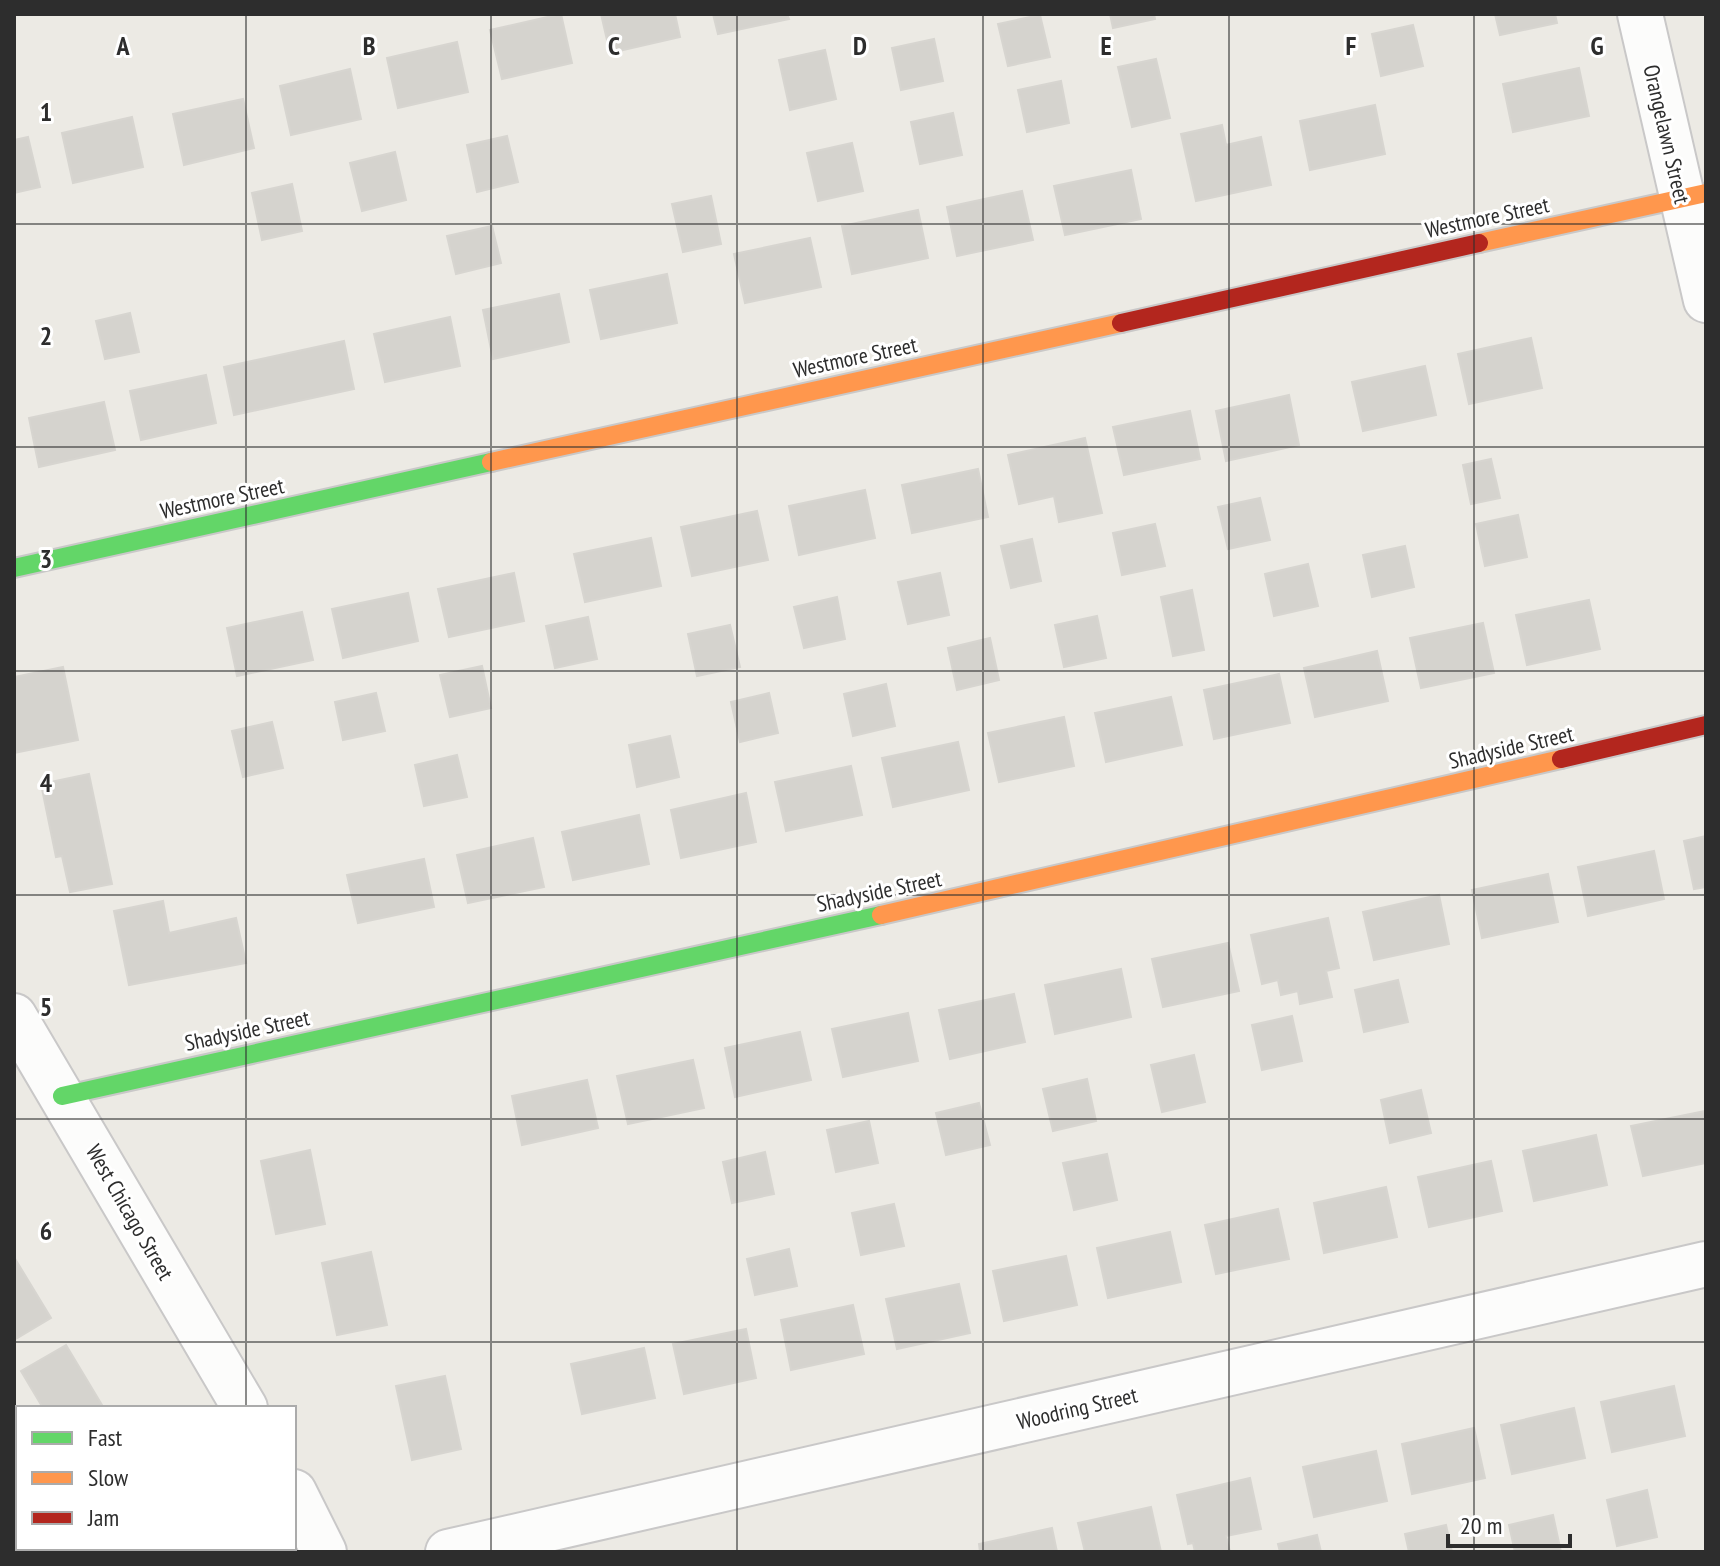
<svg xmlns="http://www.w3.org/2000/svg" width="1720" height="1566" viewBox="0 0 1720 1566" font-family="'PT Sans Narrow',sans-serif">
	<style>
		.building { fill: #d5d3ce; stroke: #d7d5d0; stroke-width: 2 }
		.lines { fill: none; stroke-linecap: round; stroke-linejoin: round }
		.street-casing { stroke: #c9c8c8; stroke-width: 48 }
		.fast-casing { stroke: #c9c8c8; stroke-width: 22 }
		.slow-casing { stroke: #c9c8c8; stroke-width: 22 }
		.jam-casing { stroke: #c9c8c8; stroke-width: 22 }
		.street { stroke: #fcfcfb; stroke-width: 44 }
		.fast { stroke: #63d668; stroke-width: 18 }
		.slow { stroke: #ff974d; stroke-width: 18 }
		.jam { stroke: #b3261e; stroke-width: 18 }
		.grid { fill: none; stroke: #2d2d2d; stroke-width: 2; stroke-opacity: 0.55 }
		.labels { text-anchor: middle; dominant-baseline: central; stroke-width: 6; stroke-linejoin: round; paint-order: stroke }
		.street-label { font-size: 22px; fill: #2d2d2d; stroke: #fff }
		.grid-label { font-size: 26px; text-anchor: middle; font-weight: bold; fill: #2d2d2d; stroke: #fff; stroke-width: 6; stroke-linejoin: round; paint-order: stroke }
	</style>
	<rect width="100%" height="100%" fill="#eceae4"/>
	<!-- building -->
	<path class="building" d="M561 14 572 63 502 79 490 30Z
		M601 14H675L680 37 610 53Z
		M713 14H787L789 19 718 34Z
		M1110 14H1154L1155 19 1113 28Z
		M1495 14H1555L1557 23 1500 35Z
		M1040 15 1050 57 1008 66 998 24Z
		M1413 25 1423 66 1381 76 1372 34Z
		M934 39 943 81 901 90 892 48Z
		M457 42 468 92 398 108 387 58Z
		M825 50 836 99 790 110 779 60Z
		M1156 59 1170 118 1132 127 1118 67Z
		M1579 68 1589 116 1513 132 1503 84Z
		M350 69 361 119 291 135 280 86Z
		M1061 81 1069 123 1027 132 1018 90Z
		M243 99 254 148 184 165 173 114Z
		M1375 105 1385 154 1310 170 1300 121Z
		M953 113 962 155 920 164 911 122Z
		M132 117 143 167 73 183 62 133Z
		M1222 125 1226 145 1261 137 1271 185 1196 201 1181 134Z
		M507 136 518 182 477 192 467 145Z
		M28 137 40 187 14 193V140Z
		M852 143 863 191 818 201 807 153Z
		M395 152 406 200 362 211 350 163Z
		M1131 170 1141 219 1065 235 1054 186Z
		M292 184 302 231 262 240 252 193Z
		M1022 191 1033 240 957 256 947 207Z
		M711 196 721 244 683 252 672 204Z
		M918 210 928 258 852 274 842 226Z
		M492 226 501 263 456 274 447 236Z
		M810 238 821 287 745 303 734 254Z
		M667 274 677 323 601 339 590 290Z
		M559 294 569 342 493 359 483 310Z
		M130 313 139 352 105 359 96 321Z
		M450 317 460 366 385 382 374 334Z
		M1531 338 1542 388 1469 404 1458 354Z
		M344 341 354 389 234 415 224 367Z
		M1425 366 1436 415 1363 431 1352 382Z
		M206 375 216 423 141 440 130 391Z
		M1289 395 1299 445 1226 461 1216 411Z
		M104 402 115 450 39 467 29 418Z
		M1190 411 1200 459 1124 475 1113 427Z
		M1085 438 1102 513 1059 522 1054 496 1019 504 1008 455Z
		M1491 459 1500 498 1471 504 1463 465Z
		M978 469 988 517 912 533 902 485Z
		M865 490 875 538 799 555 789 506Z
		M1260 498 1270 540 1228 549 1218 507Z
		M757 511 768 560 692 576 681 527Z
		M1518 515 1527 557 1485 566 1476 524Z
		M1155 524 1165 566 1122 575 1113 533Z
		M651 538 661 586 585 602 574 554Z
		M1032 539 1041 581 1011 588 1001 546Z
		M1405 546 1414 587 1372 597 1363 555Z
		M1308 564 1318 606 1274 616 1265 574Z
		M514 573 524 621 449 637 438 589Z
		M940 573 949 615 908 624 898 582Z
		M1192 590 1204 650 1173 656 1161 597Z
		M408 593 418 641 343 658 332 609Z
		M837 597 845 639 804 648 794 607Z
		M1589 600 1600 649 1527 665 1516 615Z
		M302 612 313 660 237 676 227 628Z
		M1097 616 1106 658 1064 667 1055 625Z
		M588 617 597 659 555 668 546 626Z
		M1483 623 1494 673 1421 688 1410 638Z
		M730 625 740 667 697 676 688 634Z
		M990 638 999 680 957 690 948 648Z
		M1377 651 1388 701 1315 717 1304 668Z
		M482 666 491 708 450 717 440 675Z
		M63 667 78 740 14 753V677Z
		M1279 674 1290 723 1214 739 1204 690Z
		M886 684 895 726 853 736 844 694Z
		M376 693 385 731 343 740 335 702Z
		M769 693 778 733 740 742 731 702Z
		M1171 697 1182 745 1106 762 1095 713Z
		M1064 717 1074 766 999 782 988 733Z
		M272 722 283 768 243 777 232 731Z
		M670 736 679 777 637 787 629 745Z
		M958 742 969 790 893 807 882 758Z
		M457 755 467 797 424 806 415 765Z
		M851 766 862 815 786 831 775 782Z
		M89 774 112 884 70 892 62 856 56 857 41 784Z
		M746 793 756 842 681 858 671 810Z
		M639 815 649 864 573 880 562 832Z
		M1706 836V887L1694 889 1684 841Z
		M533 838 544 887 468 903 457 855Z
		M1654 851 1664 899 1588 916 1578 867Z
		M424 859 434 907 358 923 347 875Z
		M1548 874 1558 922 1482 938 1472 890Z
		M1439 895 1449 944 1374 960 1363 912Z
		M163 901 169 933 236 918 246 963 129 985 114 911Z
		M1328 918 1339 968 1326 971 1332 997 1300 1004 1298 991 1281 995 1278 980 1262 984 1251 935Z
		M1228 943 1239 991 1163 1007 1152 959Z
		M1121 969 1131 1017 1055 1034 1045 985Z
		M1398 980 1408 1022 1364 1032 1355 990Z
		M1014 994 1025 1042 950 1059 939 1010Z
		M908 1013 918 1061 843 1077 832 1029Z
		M1292 1016 1302 1061 1262 1070 1252 1025Z
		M800 1032 811 1080 735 1097 725 1048Z
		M1194 1055 1205 1102 1162 1112 1151 1065Z
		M693 1060 704 1108 628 1124 617 1076Z
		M1087 1079 1096 1121 1053 1131 1043 1089Z
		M587 1080 598 1128 522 1145 512 1096Z
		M1421 1090 1431 1133 1390 1143 1381 1100Z
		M979 1103 990 1145 946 1155 936 1113Z
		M1705 1111 1706 1163 1643 1176 1631 1126Z
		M869 1121 878 1163 836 1172 827 1130Z
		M1596 1135 1607 1185 1534 1201 1523 1151Z
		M310 1150 325 1224 276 1234 261 1161Z
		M765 1152 774 1194 732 1203 723 1162Z
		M1107 1154 1117 1200 1074 1210 1063 1163Z
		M1491 1161 1502 1211 1429 1227 1418 1177Z
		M1386 1187 1397 1237 1324 1253 1314 1203Z
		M894 1204 904 1246 861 1255 852 1213Z
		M1278 1209 1289 1259 1216 1274 1205 1225Z
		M1170 1232 1181 1282 1108 1298 1097 1248Z
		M789 1249 797 1286 755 1295 747 1259Z
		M371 1252 387 1325 337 1335 322 1263Z
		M1066 1256 1077 1305 1004 1321 993 1271Z
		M14 1257 51 1318 14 1340Z
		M959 1284 970 1333 897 1349 886 1299Z
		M853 1305 864 1354 791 1370 781 1320Z
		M746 1329 756 1378 684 1394 673 1344Z
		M66 1345 102 1405 98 1408H43L21 1371Z
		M644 1348 655 1398 582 1414 571 1364Z
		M445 1376 461 1449 412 1460 396 1386Z
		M1674 1386 1685 1436 1612 1452 1601 1402Z
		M1574 1408 1585 1458 1512 1474 1501 1425Z
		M1474 1428 1485 1478 1412 1494 1402 1444Z
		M1376 1451 1387 1501 1314 1517 1303 1467Z
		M1250 1478 1261 1529 1226 1536 1230 1552H1195L1193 1543 1188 1544 1177 1495Z
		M1647 1490 1657 1537 1617 1546 1607 1500Z
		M1151 1507 1161 1552H1085L1078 1523Z
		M1553 1515 1561 1552H1515L1509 1525Z
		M1446 1525 1452 1552H1409L1405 1534Z
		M1052 1528 1057 1552H980L979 1544Z
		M1317 1535 1321 1552H1280L1278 1544Z"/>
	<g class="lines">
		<!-- street casing -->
		<g class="street-casing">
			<path id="street" d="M1640 14 1706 300
				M14 1016 245 1408
				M294 1492 324 1552
				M448 1552 1706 1264"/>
		</g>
		<!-- fast casing -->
		<g class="fast-casing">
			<path id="fast" d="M14 568 491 462
				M62 1096 881 915"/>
		</g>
		<!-- slow casing -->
		<g class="slow-casing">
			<path id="slow" d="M1479 243 1706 193
				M491 462 1121 323
				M881 915 1561 759"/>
		</g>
		<!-- jam casing -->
		<g class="jam-casing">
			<path id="jam" d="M1121 323 1479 243
				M1561 759 1706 725"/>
		</g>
		<!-- street -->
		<use href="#street" class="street"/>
		<!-- fast -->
		<use href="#fast" class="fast"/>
		<!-- slow -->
		<use href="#slow" class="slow"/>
		<!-- jam -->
		<use href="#jam" class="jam"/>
	</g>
	<!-- grid -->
	<path class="grid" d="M246 14V1408M491 14V1552M737 14V1552M983 14V1552M1229 14V1552M1474 14V1552M14 224H1706M14 447H1706M14 671H1706M14 895H1706M14 1119H1706M14 1342H1706M246 1548V1552"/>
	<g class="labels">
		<!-- street labels -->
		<g class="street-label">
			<text transform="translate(1667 134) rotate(77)">Orangelawn Street</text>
			<text transform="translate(1487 217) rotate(-12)">Westmore Street</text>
			<text transform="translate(855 357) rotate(-12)">Westmore Street</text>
			<text transform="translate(222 498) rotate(-12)">Westmore Street</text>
			<text transform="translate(1511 747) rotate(-13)">Shadyside Street</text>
			<text transform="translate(879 891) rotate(-12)">Shadyside Street</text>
			<text transform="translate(247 1030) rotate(-12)">Shadyside Street</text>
			<text transform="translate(130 1212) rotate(60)">West Chicago Street</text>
			<text transform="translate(1077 1408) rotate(-13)">Woodring Street</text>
		</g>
	</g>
	<g class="grid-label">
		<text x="123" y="55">A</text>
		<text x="369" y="55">B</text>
		<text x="614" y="55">C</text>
		<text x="860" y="55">D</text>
		<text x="1106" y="55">E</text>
		<text x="1351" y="55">F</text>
		<text x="1597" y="55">G</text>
		<text x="46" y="121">1</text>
		<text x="46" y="345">2</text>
		<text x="46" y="568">3</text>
		<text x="46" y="792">4</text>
		<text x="46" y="1016">5</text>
		<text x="46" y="1240">6</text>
	</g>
	<!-- border -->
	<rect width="1720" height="1566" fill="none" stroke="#2d2d2d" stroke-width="32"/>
	<!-- legend -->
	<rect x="16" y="1406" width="280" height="144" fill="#ffffff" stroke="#ababab" stroke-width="2"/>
	<rect x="32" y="1432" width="40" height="12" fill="#63d668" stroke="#ababab" stroke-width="2"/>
	<text x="88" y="1446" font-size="24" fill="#2d2d2d">Fast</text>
	<rect x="32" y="1472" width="40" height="12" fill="#ff974d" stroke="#ababab" stroke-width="2"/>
	<text x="88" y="1486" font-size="24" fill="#2d2d2d">Slow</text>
	<rect x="32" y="1512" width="40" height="12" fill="#b3261e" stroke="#ababab" stroke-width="2"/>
	<text x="88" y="1526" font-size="24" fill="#2d2d2d">Jam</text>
	<!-- scale -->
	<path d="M1448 1534v12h122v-12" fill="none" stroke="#2d2d2d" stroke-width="4"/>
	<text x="1460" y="1534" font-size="24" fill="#2d2d2d" stroke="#ffffff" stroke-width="6" paint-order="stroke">20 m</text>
</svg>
